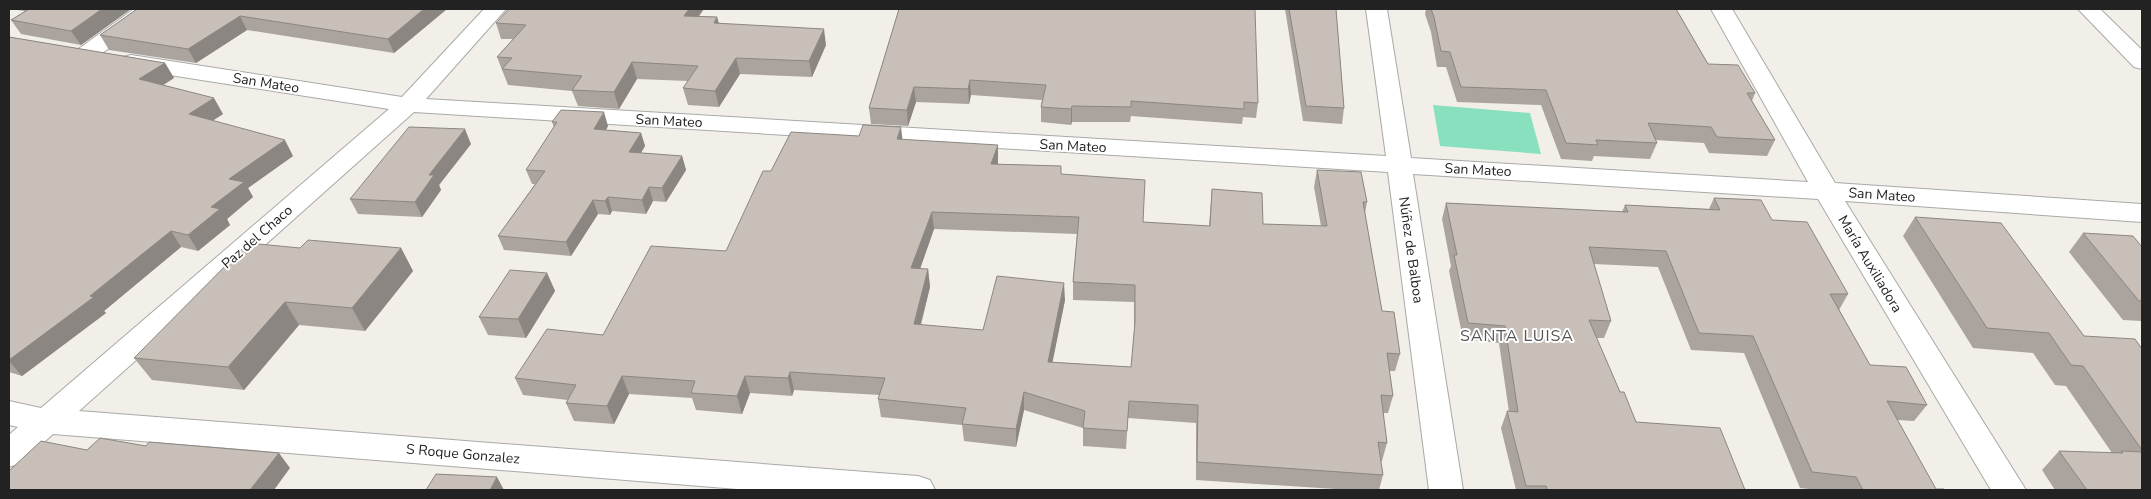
<svg xmlns="http://www.w3.org/2000/svg" width="2151" height="499" viewBox="0 0 2151 499" font-family="'Nunito Sans',sans-serif">
	<style>
		.pitch { fill: #88e0be }
		.lines { fill: none; stroke-linecap: round; stroke-linejoin: round }
		.street-casing { stroke: #a9a9a9; stroke-width: 2 }
		.street { fill: #fff; fill-rule: evenodd }
		.wall { fill: #aba49e; fill-rule: evenodd }
		.shaded-wall { fill: #8b8681 }
		.building { fill: #c7bfb8; stroke: #8b8681; fill-rule: evenodd }
		.labels { text-anchor: middle; dominant-baseline: central; stroke-width: 4; stroke-linejoin: round; paint-order: stroke }
		.street-label { font-size: 14px; fill: #222; stroke: #fff }
		.quarter-label { font-size: 16px; letter-spacing: 1px; fill: #555; stroke: #fff }
	</style>
	<rect width="100%" height="100%" fill="#f2efe9"/>
	<!-- pitch -->
	<path class="pitch" d="M1433 105 1530 113 1541 154 1440 146Z"/>
	<g class="lines">
		<!-- street casing -->
		<g class="street-casing">
			<path id="street" d="M134 9H158L155 14 93 60 85 62 77 60 74 55 77 50Z
				M484 9H506L426 99 1386 156 1366 9H1387L1411 158 1808 182 1711 9H1732L1835 183 2142 204V222L1845 201 2026 490H1991L1818 199 1413 174 1463 490H1429L1388 172 414 112 79 411 918 476 930 480 935 490H750L53 434 21 463 9 467V435L18 427 9 425V401L41 408 389 109 131 69 123 67 120 62 123 57 131 55 402 97Z
				M2078 9H2100L2142 50V69L2134 67Z"/>
		</g>
		<!-- street -->
		<use href="#street" class="street"/>
	</g>
	<!-- wall -->
	<path class="wall" d="M9 9H131L81 45 21 34 11 20 25 11Z
		M137 9H447L394 53 247 30 196 63 109 50 100 35Z
		M899 9 1258 103 1256 118 1243 117 1242 124 1131 116 1130 122H1072L1071 125 1041 122V107L1042 100 971 95 969 104 916 102 908 126 871 124 869 108Z
		M1285 9H1336L1344 108 1342 124 1303 121Z
		M1426 9H1676L1708 64 1755 93 1752 101 1775 140 1767 156 1709 153 1704 143 1655 140 1657 143 1650 159 1594 156 1592 161 1561 159 1541 105 1457 102 1446 67H1437L1431 32 1425 14Z
		M699 16 717 17 719 23 826 45 812 77 740 74 719 107 688 105 683 88 688 81 637 79 619 109 578 106 572 91 508 85 497 57 513 39H501L496 23Z
		M9 37 165 63 174 78 163 85 223 114 212 121 293 156 248 188 253 197 227 219 230 225 198 251 181 247 104 311 106 313 22 376 9 372Z
		M552 122 608 126 606 130 641 133 645 146 641 153 682 156 686 170 666 202 653 201 646 214 612 211 610 215 598 214 571 256 504 250 498 236 535 184H532L526 170 554 127Z
		M902 140 998 162V164L1061 166V174L1143 222 1209 226 1212 189 1263 224 1321 226 1314 187 1317 170 1367 202 1365 213 1382 311 1400 354 1395 371H1389L1393 396 1388 413H1383L1387 443 1382 461H1381L1383 475 1379 490H1351L1196 480V423L1128 418 1126 449 1083 446V428L1024 410 1016 447 964 441 962 425 881 417 878 399 880 395 794 390 792 396 750 393 742 414 696 410 692 398 629 394 614 424 574 421 566 403 568 400 523 395 515 378 603 335 726 251 771 171ZM934 229 1077 234 1073 282V300L1134 302V332L1131 367 1052 362 1065 300 983 330 921 325 930 287 928 269H920Z
		M471 144 439 185 441 190 422 217 358 214 350 199Z
		M1714 198 1772 220 1848 294 1839 310 1870 365 1927 405 1914 421 1897 420 1936 489 1944 490H1817L1800 488 1744 353 1691 350 1658 267 1594 264 1611 321 1604 338H1596L1620 392 1636 422 1745 490H1516L1501 428 1507 411 1509 412 1499 343 1463 339 1449 271 1451 266 1442 219 1446 203 1622 212 1625 205 1709 209Z
		M1915 217 2084 336 2142 349V490H2055L2042 470 2059 451 2112 453 2066 386 2055 385 2033 353 1973 348 1903 236Z
		M2083 233 2142 247V321L2123 320 2069 252Z
		M300 248H401L413 271 365 331 299 325 244 390 152 380 134 358Z
		M547 273 555 291 526 338 488 335 479 317Z"/>
	<!-- shaded-wall -->
	<path class="shaded-wall" d="M102 9H131L81 45 71 31Z
		M424 9H447L394 53 388 39Z
		M689 9H704L688 32 684 16Z
		M240 16 247 30 196 63 188 49Z
		M717 17 721 33 714 23Z
		M824 29 826 45 812 77 809 61Z
		M736 58 740 74 719 107 715 91Z
		M632 62 637 79 619 109 614 92Z
		M165 63 174 78 149 94 139 79Z
		M970 80 971 95 969 104 968 89Z
		M914 87 916 102 908 126 907 110Z
		M214 98 223 114 198 130 189 114Z
		M1072 106V122L1071 125V109Z
		M604 112 608 126 599 142 594 129Z
		M901 127 903 144 897 139Z
		M465 129 471 144 439 185 441 190 422 217 415 202 429 175Z
		M641 133 645 146 633 165 629 152Z
		M285 140 293 156 248 188 253 197 227 219 230 225 198 251 188 235 211 207 229 179Z
		M998 145V162L992 181 991 164Z
		M682 156 686 170 666 202 662 188Z
		M649 187 653 201 646 214 642 200Z
		M608 197 612 211 610 215 605 201Z
		M593 200 598 214 571 256 566 242Z
		M932 212 934 229 914 286 911 268Z
		M171 231 181 247 104 311 106 313 22 376 9 361V360L90 296Z
		M401 248 413 271 365 331 352 308Z
		M928 269 930 287 916 342 914 324Z
		M547 273 555 291 526 338 518 319Z
		M1064 283 1065 300 1049 380 1048 362Z
		M285 302 299 325 244 390 228 367Z
		M790 372 794 390 792 396 788 378Z
		M622 376 629 394 614 424 607 406Z
		M745 376 750 393 742 414 737 396Z
		M1024 392V410L1016 447V429Z
		M279 453 290 468 274 490H250Z
		M497 477 504 490H490Z"/>
	<!-- building -->
	<path class="building" d="M29 9H102L71 31 11 20Z
		M137 9H424L388 39 240 16 188 49 100 35Z
		M509 9H689L684 16 717 17 714 23 824 29 809 61 736 58 715 91 683 88 698 66 632 62 614 92 572 90 582 76 502 69 512 58 497 57 526 25 496 23Z
		M899 9H1255L1258 103 1244 102V109L1131 101V107L1072 106 1071 109 1041 107 1046 85 970 80 968 89 914 87 907 110 869 108Z
		M1289 9H1336L1344 108 1306 106Z
		M1431 9H1676L1708 64 1738 65 1755 93H1747L1775 140 1717 137 1711 127 1648 123 1657 143 1596 140 1598 145 1566 143 1546 90 1461 87 1450 52 1441 51 1434 17Z
		M9 37 165 63 139 79 214 98 189 114 285 140 229 179 244 182 211 207 220 209 188 235 171 231 90 296 94 297 9 360Z
		M561 110 604 112 594 129 641 133 629 152 682 156 662 188 649 187 642 200 608 197 605 201 593 200 566 242 498 236 545 171 526 170 557 122H552Z
		M863 125 901 127 897 139 998 145 991 164 1061 166V174L1145 180 1143 222 1210 226 1212 189 1262 193 1263 224 1327 226 1317 170 1361 172 1367 202H1363L1382 311 1394 312 1400 354 1387 353 1393 396 1381 395 1387 443 1378 442 1383 475 1197 462 1198 405 1129 401 1127 431 1083 428 1085 411 1024 392 1016 429 962 424 966 408 878 399 885 378 790 372 788 378 745 376 737 396 691 393 695 381 622 376 607 406 566 403 576 385 515 378 547 329 603 335 651 246 726 251 763 171H771L791 132 859 136ZM932 212 1079 217 1073 282 1135 285V322L1131 367 1048 362 1064 283 997 276 983 330 914 324 928 269 911 268Z
		M409 127 465 129 429 175H434L415 202 350 199Z
		M1714 198 1761 200 1772 220 1807 222 1848 294H1830L1870 365 1906 367 1927 405 1887 401 1936 489H1944V490H1863L1856 477 1812 472 1753 336 1699 333 1666 251 1589 247 1611 321 1589 320 1620 392H1624L1636 422 1720 428 1745 490H1547L1546 486H1526L1507 411 1518 412 1505 326 1468 323 1454 255H1457L1446 203 1628 212 1625 205 1720 210Z
		M1915 217 2001 223 2084 336 2135 339 2142 349V450L2083 366 2071 365 2049 333 1987 328Z
		M2083 233 2133 236 2142 247V301H2139Z
		M308 240 401 248 352 308 285 302 228 367 134 358 248 243 300 248Z
		M510 270 547 273 518 319 479 317Z
		M100 438 146 446 149 442 279 453 250 490H9V471L41 441 87 450Z
		M2059 451 2123 453 2121 451 2142 452V490H2087Z
		M436 474 497 477 490 490H426Z"/>
	<g class="labels">
		<!-- street labels -->
		<g class="street-label">
			<text transform="translate(266 83) rotate(9)">San Mateo</text>
			<text transform="translate(669 121) rotate(3)">San Mateo</text>
			<text transform="translate(1073 146) rotate(3)">San Mateo</text>
			<text transform="translate(1478 170) rotate(3)">San Mateo</text>
			<text transform="translate(1882 195) rotate(4)">San Mateo</text>
			<text transform="translate(257 237) rotate(-41)">Paz del Chaco</text>
			<text transform="translate(1411 250) rotate(82)">Núñez de Balboa</text>
			<text transform="translate(1870 264) rotate(59)">María Auxiliadora</text>
			<text transform="translate(463 454) rotate(5)">S Roque Gonzalez</text>
		</g>
		<!-- quarter labels -->
		<g class="quarter-label">
			<text x="1517" y="336">SANTA LUISA</text>
		</g>
	</g>
	<!-- border -->
	<rect width="2151" height="499" fill="none" stroke="#222222" stroke-width="20"/>
</svg>
